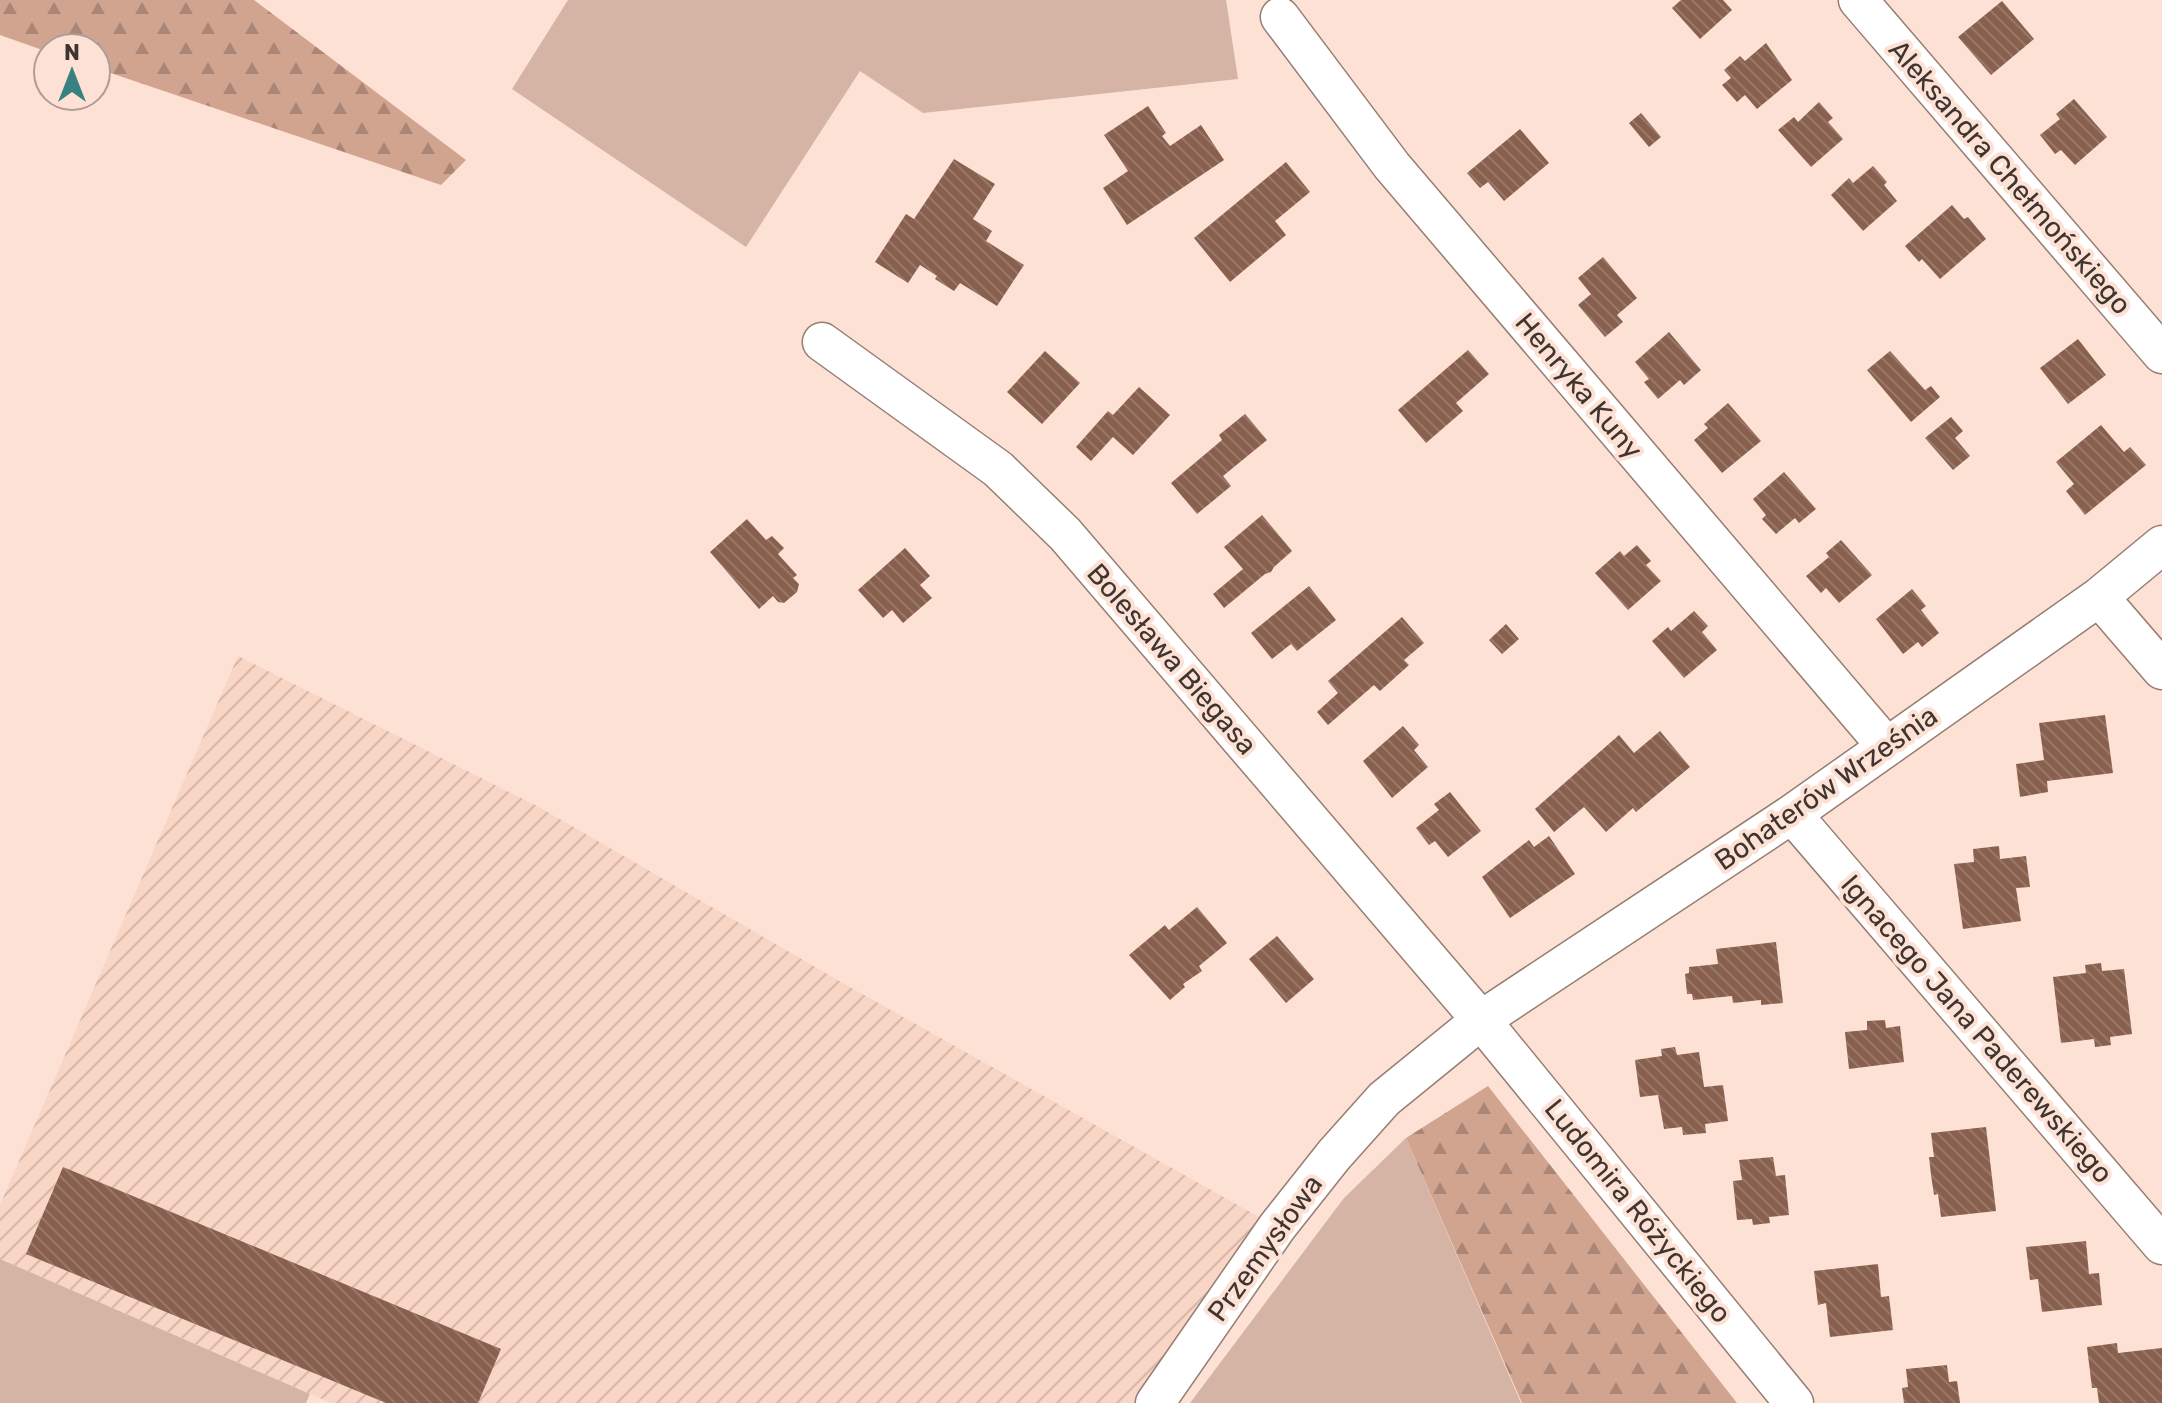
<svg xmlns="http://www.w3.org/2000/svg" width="2162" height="1403" viewBox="0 0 2162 1403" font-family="Rubik,sans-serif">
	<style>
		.industrial { fill: url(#industrial-furrows) }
		.green { fill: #d5b4a5 }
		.forest { fill: url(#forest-firs) }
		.building { fill: url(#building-back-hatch) }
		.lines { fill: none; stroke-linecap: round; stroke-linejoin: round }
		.street-casing { stroke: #967d72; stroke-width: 41 }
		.street { stroke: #fff; stroke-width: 38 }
		.labels { text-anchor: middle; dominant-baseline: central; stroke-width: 8; stroke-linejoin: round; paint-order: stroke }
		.street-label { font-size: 28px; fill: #3f3530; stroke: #fde1d5 }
	</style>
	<defs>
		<pattern id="industrial-furrows" width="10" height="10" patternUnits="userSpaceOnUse" patternTransform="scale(2)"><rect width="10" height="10" fill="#f8d5c5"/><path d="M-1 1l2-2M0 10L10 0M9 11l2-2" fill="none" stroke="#d6b7aa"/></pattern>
		<pattern id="forest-firs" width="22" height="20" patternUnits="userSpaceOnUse" patternTransform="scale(2)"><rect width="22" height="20" fill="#d1a490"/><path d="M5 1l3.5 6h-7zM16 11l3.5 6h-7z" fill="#ab8676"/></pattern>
		<pattern id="building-back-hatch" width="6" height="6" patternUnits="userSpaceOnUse" patternTransform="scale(2)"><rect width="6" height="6" fill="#89604e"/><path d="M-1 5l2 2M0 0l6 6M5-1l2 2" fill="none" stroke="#98786b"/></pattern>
	</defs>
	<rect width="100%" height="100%" fill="#fde1d5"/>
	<!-- industrial -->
	<path class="industrial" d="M238 656 539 807 848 986 1277 1227 1155 1403H331L0 1259V1205Z"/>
	<!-- green -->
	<path class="green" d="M568 0H1226L1238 79 923 113 860 71 746 247 512 89Z
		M1406 1138 1521 1403H1190L1344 1198Z
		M0 1259 310 1394 306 1403H0Z"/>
	<!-- forest -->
	<path class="forest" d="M0 0H254L466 160 441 185 96 68V48H48V52L0 35Z
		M1488 1086 1737 1403H1522L1406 1138Z"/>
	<!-- building -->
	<path class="building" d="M1681 0H1723L1732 10 1700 39 1672 8Z
		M2002 1 2034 39 1991 75 1958 37Z
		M1766 43 1792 80 1757 109 1745 95 1737 102 1722 85 1731 78 1724 70 1740 56 1745 61Z
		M2074 99 2107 137 2075 165 2061 150 2055 154 2040 135 2060 119 2056 114Z
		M1819 102 1833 118 1828 122 1843 139 1811 167 1778 130 1794 117 1798 122Z
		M1148 106 1166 133 1162 136 1170 146 1201 125 1224 160 1127 225 1103 188 1128 171 1104 135Z
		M1641 113 1661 137 1649 147 1629 123Z
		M1520 129 1549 163 1504 201 1488 182 1480 188 1467 173Z
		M954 159 995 184 973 219 992 231 986 241 1024 265 997 306 960 283 954 291 935 279 937 276 920 265 908 283 875 262 906 214 914 219Z
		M1286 162 1310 192 1275 221 1286 235 1230 282 1194 238Z
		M1873 166 1887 182 1884 185 1897 201 1863 231 1831 195 1849 178 1853 183Z
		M1952 205 1964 219 1968 217 1986 239 1940 279 1922 259 1919 262 1905 246Z
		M1603 257 1637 298 1617 315 1623 322 1605 337 1578 305 1591 294 1578 278Z
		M1669 332 1701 370 1684 385 1680 380 1658 399 1644 382 1649 379 1635 362Z
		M2078 339 2106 375 2068 404 2040 368Z
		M1468 350 1489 374 1456 403 1463 411 1426 443 1398 410Z
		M1045 351 1080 383 1042 424 1007 392Z
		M1890 351 1925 390 1931 386 1940 397 1911 422 1867 370Z
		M1139 387 1170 415 1133 455 1113 437 1091 461 1076 447 1108 411 1113 415Z
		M1728 403 1761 441 1722 473 1694 440 1708 428 1704 424Z
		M1245 414 1267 440 1223 476 1231 486 1197 514 1171 483 1222 440 1219 435Z
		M1951 417 1963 431 1955 438 1970 456 1953 470 1925 438Z
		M2101 425 2124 452 2130 447 2146 465 2085 515 2066 491 2074 484 2056 462Z
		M1784 472 1816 509 1799 523 1795 518 1776 534 1762 519 1766 515 1753 499Z
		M1262 515 1292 551 1274 567 1271 572 1265 574 1224 608 1213 594 1243 569 1224 547Z
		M747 519 766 540 772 536 784 548 778 554 797 575 793 578 799 584 797 592 784 603 778 602 773 596 759 609 710 552Z
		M1841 540 1872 575 1839 603 1826 588 1821 593 1806 576 1829 557 1826 553Z
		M1637 545 1651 561 1646 565 1661 581 1628 610 1595 573 1620 551 1624 556Z
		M905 548 930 576 920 585 932 598 903 623 892 610 883 618 858 590Z
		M1309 586 1336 620 1297 651 1291 644 1272 659 1251 633Z
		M1912 589 1926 606 1921 610 1939 633 1922 647 1918 642 1903 654 1876 619Z
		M1694 611 1708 626 1702 632 1717 650 1684 678 1652 641 1668 627 1671 631Z
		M1402 617 1424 643 1404 660 1409 665 1380 691 1374 685 1328 725 1317 712 1338 693 1328 681Z
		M1506 624 1519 639 1502 654 1489 640Z
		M2105 715 2113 773 2047 781 2048 792 2020 797 2016 764 2044 760 2039 723Z
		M1403 726 1419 745 1414 750 1428 767 1392 798 1363 761Z
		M1660 731 1690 767 1636 812 1633 808 1606 832 1584 807 1554 832 1535 809 1619 735 1634 753Z
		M1450 792 1481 831 1448 857 1435 841 1429 845 1416 828 1439 810 1434 804Z
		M1549 836 1575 874 1510 918 1482 877 1529 840 1534 847Z
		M1999 846 2000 859 2026 856 2030 887 2016 888 2021 921 1963 929 1954 864 1974 862 1973 849Z
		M1197 907 1227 943 1199 966 1202 971 1183 984 1185 987 1170 1000 1129 955 1165 925 1169 930Z
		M1277 936 1314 979 1286 1003 1249 959Z
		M1776 942 1783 1003 1761 1005V1000L1733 1003 1732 996 1693 1000 1692 994H1687L1685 974 1689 973V967L1718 964 1716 949Z
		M2101 963 2102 971 2124 969 2132 1034 2110 1037 2111 1045 2095 1047 2094 1039 2061 1043 2053 977 2086 973 2085 965Z
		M1885 1020 1886 1028 1900 1026 1904 1062 1849 1069 1845 1032 1867 1030V1021Z
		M1675 1047 1677 1055 1699 1052 1704 1087 1723 1085 1728 1121 1705 1124 1706 1133 1683 1135 1682 1127 1664 1129 1658 1095 1640 1097 1635 1060 1662 1056 1661 1049Z
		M1986 1127 1996 1211 1941 1217 1938 1194 1934 1195 1931 1175 1929 1157H1934L1931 1133Z
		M1773 1157 1776 1176 1785 1175 1789 1215 1769 1217 1770 1223 1753 1225 1752 1219 1737 1220 1733 1181 1742 1180 1739 1160Z
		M63 1167 501 1349 478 1403H386L26 1254Z
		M2086 1241 2089 1274 2099 1273 2102 1305 2042 1312 2038 1279 2030 1280 2026 1247Z
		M1878 1264 1881 1297 1889 1296 1893 1330 1830 1337 1826 1303 1818 1305 1814 1271Z
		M2117 1343 2118 1353 2162 1348V1403H2099L2097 1388H2092L2087 1347Z
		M1947 1365 1949 1382 1957 1381 1960 1403H1904L1902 1388 1908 1387 1906 1369Z"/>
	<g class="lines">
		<!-- street casing -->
		<g class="street-casing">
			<path id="street" d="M1858 0 2162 354
				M1280 17 1392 166 1887 747
				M822 342 998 469 1065 534 1481 1020 1794 1403
				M2099 597 2162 670
				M1792 814 2162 1245
				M1155 1403 1277 1227 1334 1155 1384 1099 1481 1020 1792 814 2099 597 2162 545"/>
		</g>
		<!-- street -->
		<use href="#street" class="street"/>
	</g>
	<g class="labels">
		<!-- street labels -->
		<g class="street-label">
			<text transform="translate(2010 177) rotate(49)">Aleksandra Chełmońskiego</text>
			<text transform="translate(1579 386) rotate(50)">Henryka Kuny</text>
			<text transform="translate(1172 659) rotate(49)">Bolesława Biegasa</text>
			<text transform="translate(1826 788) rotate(-35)">Bohaterów Września</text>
			<text transform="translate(1977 1029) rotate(49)">Ignacego Jana Paderewskiego</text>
			<text transform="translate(1638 1211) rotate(51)">Ludomira Różyckiego</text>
			<text transform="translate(1265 1248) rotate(-54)">Przemysłowa</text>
		</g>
	</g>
	<!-- north arrow -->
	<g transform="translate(72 72)"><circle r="38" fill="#fde1d5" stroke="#b19c93" stroke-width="2"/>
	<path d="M0-6L14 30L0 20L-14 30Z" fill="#388081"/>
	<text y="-12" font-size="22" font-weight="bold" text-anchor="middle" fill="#3f3530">N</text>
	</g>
</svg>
